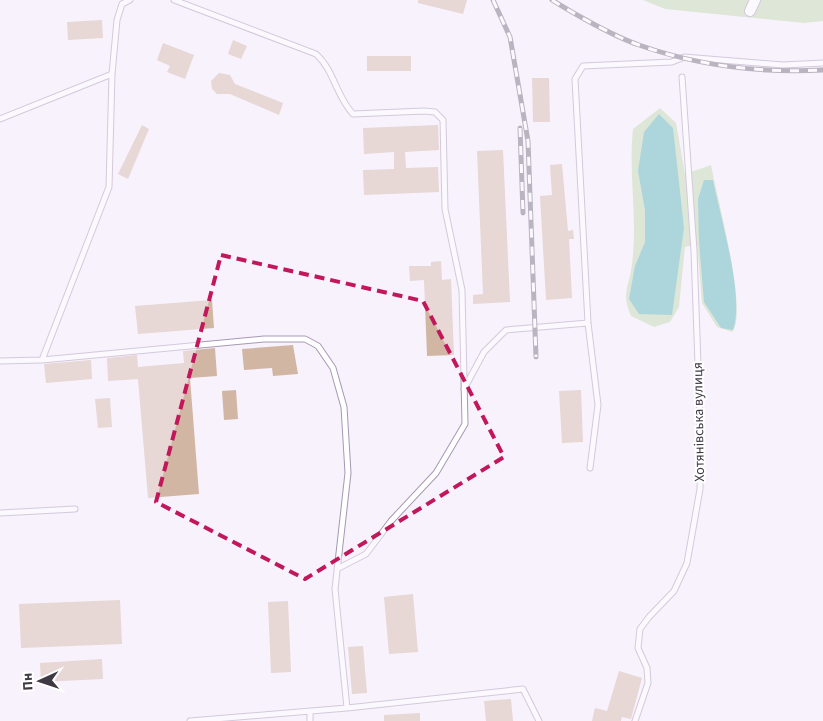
<svg xmlns="http://www.w3.org/2000/svg" width="823" height="721" viewBox="0 0 823 721" font-family="'Source Sans 3',sans-serif">
	<style>
		.green { fill: #bed9a8 }
		.water { fill: #51b2b4 }
		.building { fill: #d2b6a4 }
		.lines { fill: none; stroke-linecap: round; stroke-linejoin: round }
		.lane-casing { stroke: #a798b2; stroke-width: 7 }
		.street-casing { stroke: #a798b2; stroke-width: 12 }
		.lane { stroke: #fff; stroke-width: 5 }
		.street { stroke: #fff; stroke-width: 10 }
		.rail-casing { stroke: #6e6873; stroke-width: 5 }
		.rail { stroke: #fff; stroke-width: 3; stroke-dasharray: 9; stroke-linecap: butt }
		.marked { fill: none; stroke: #c2185b; stroke-width: 4; stroke-dasharray: 10 6; stroke-linejoin: round }
		.labels { text-anchor: middle; dominant-baseline: central; stroke-width: 4; stroke-linejoin: round; paint-order: stroke }
		.street-label { font-size: 14px; fill: #3f3944; stroke: #fff }
	</style>
	<rect width="100%" height="100%" fill="#f8f2fd"/>
	<!-- green -->
	<path class="green" d="M643 0H823V21L804 23 665 9Z
		M660 108 676 123 685 174 711 165C716 193 749 314 732 332L717 327 702 303 697 244 685 247 679 307 670 322 654 327 631 316C621 292 629 288 632 264 638 218 628 174 633 129Z"/>
	<!-- water -->
	<path class="water" d="M659 114 673 128 684 228 672 315 639 314 629 299 635 266 645 242V210L638 171 644 132Z
		M704 180H713C720 216 745 297 733 330L721 328 704 302 699 241 698 199Z"/>
	<!-- building -->
	<path class="building" d="M418 0H467L463 14 418 3Z
		M102 20 103 38 68 40 67 22Z
		M233 40 247 46 241 59 228 54Z
		M163 43 194 55 185 79 167 72 170 66 157 60Z
		M367 56H411V71H367Z
		M219 73 230 75 235 84 283 103 279 115 230 94H217L212 89 211 81Z
		M532 78H549L550 122H533Z
		M142 125 149 129 128 179 118 174Z
		M438 125 439 150 405 152 406 168 438 167 439 192 364 195 363 170 394 169V152L364 154 363 128Z
		M503 150 510 302 473 304V295L483 294 477 151Z
		M562 164 568 231 573 230 574 239H569L572 298 546 300 540 196 552 195 550 165Z
		M441 261 442 280 451 279 454 355 427 356 424 280 410 281 409 266H431V262Z
		M212 300 214 328 138 334 135 306Z
		M293 345 298 374 273 376 272 368 244 370 242 349Z
		M215 348 217 376 190 378 199 494 148 498 138 379 108 381 107 358 137 355 138 367 184 363 183 351Z
		M91 360 92 379 46 383 44 364Z
		M236 390 238 419 224 420 222 391Z
		M581 390 583 442 562 443 559 391Z
		M110 398 112 427 98 428 95 399Z
		M413 594 418 652 389 654 384 597Z
		M120 600 122 644 21 648 19 604Z
		M288 601 291 672 271 673 268 602Z
		M363 646 367 693 352 694 348 647Z
		M102 659 103 679 41 682 40 663Z
		M619 671 642 678 631 719 622 717 621 721H592L595 708 607 711Z
		M511 699 513 721H486L484 701Z
		M420 713V721H384V715Z"/>
	<g class="lines">
		<!-- lane casing -->
		<g class="lane-casing">
			<path id="lane" d="M174 0 316 54C334 70 336 96 353 114L424 111 435 112 443 120 445 209 462 290 465 424 436 473 391 521 366 554 337 569
				M0 119 112 74
				M42 360 109 187 112 74 117 20 122 4 130 0
				M0 361 42 360 264 339H305L318 346 333 368 344 407 348 473 335 589 347 708 523 689 539 721
				M464 389 484 352 506 330 588 323
				M590 468 598 405 588 323 575 79 583 66 672 62 684 57 783 65 823 63
				M0 513 75 509
				M310 711V721
				M190 721 347 708
				M635 721 648 683 647 668 638 648 640 629 649 617 674 591 687 563 700 489 701 450 694 251 682 77"/>
		</g>
		<!-- street casing -->
		<g class="street-casing">
			<path id="street" d="M750 11 755 0"/>
		</g>
		<!-- lane -->
		<use href="#lane" class="lane"/>
		<!-- street -->
		<use href="#street" class="street"/>
		<!-- rail casing -->
		<g class="rail-casing">
			<path id="rail" d="M493 0 510 37 528 141 536 357
				M552 0C574 14 615 37 639 45 698 66 761 73 823 70
				M520 128 523 213"/>
		</g>
		<!-- rail -->
		<use href="#rail" class="rail"/>
	</g>
	<!-- marked area -->
	<path d="M0 0H823V721H0ZM221 255 423 301 504 457 305 579 156 502Z" fill="#f8f2fd" fill-opacity=".55" fill-rule="evenodd"/>
	<path class="marked" d="M221 255 423 301 504 457 305 579 156 502Z"/>
	<g class="labels">
		<!-- street labels -->
		<g class="street-label">
			<text transform="translate(699 422) rotate(-91)">Хотянівська вулиця</text>
		</g>
	</g>
	<!-- north arrow -->
	<g transform="translate(40 681) rotate(267)" stroke="#ffffff" stroke-width="4" paint-order="stroke">
	<path d="M0-4L9 19L0 12L-9 19Z" fill="#3f3944"/>
	<text y="-8" font-size="14" font-weight="bold" text-anchor="middle" fill="#3f3944">Пн</text>
	</g>
</svg>
